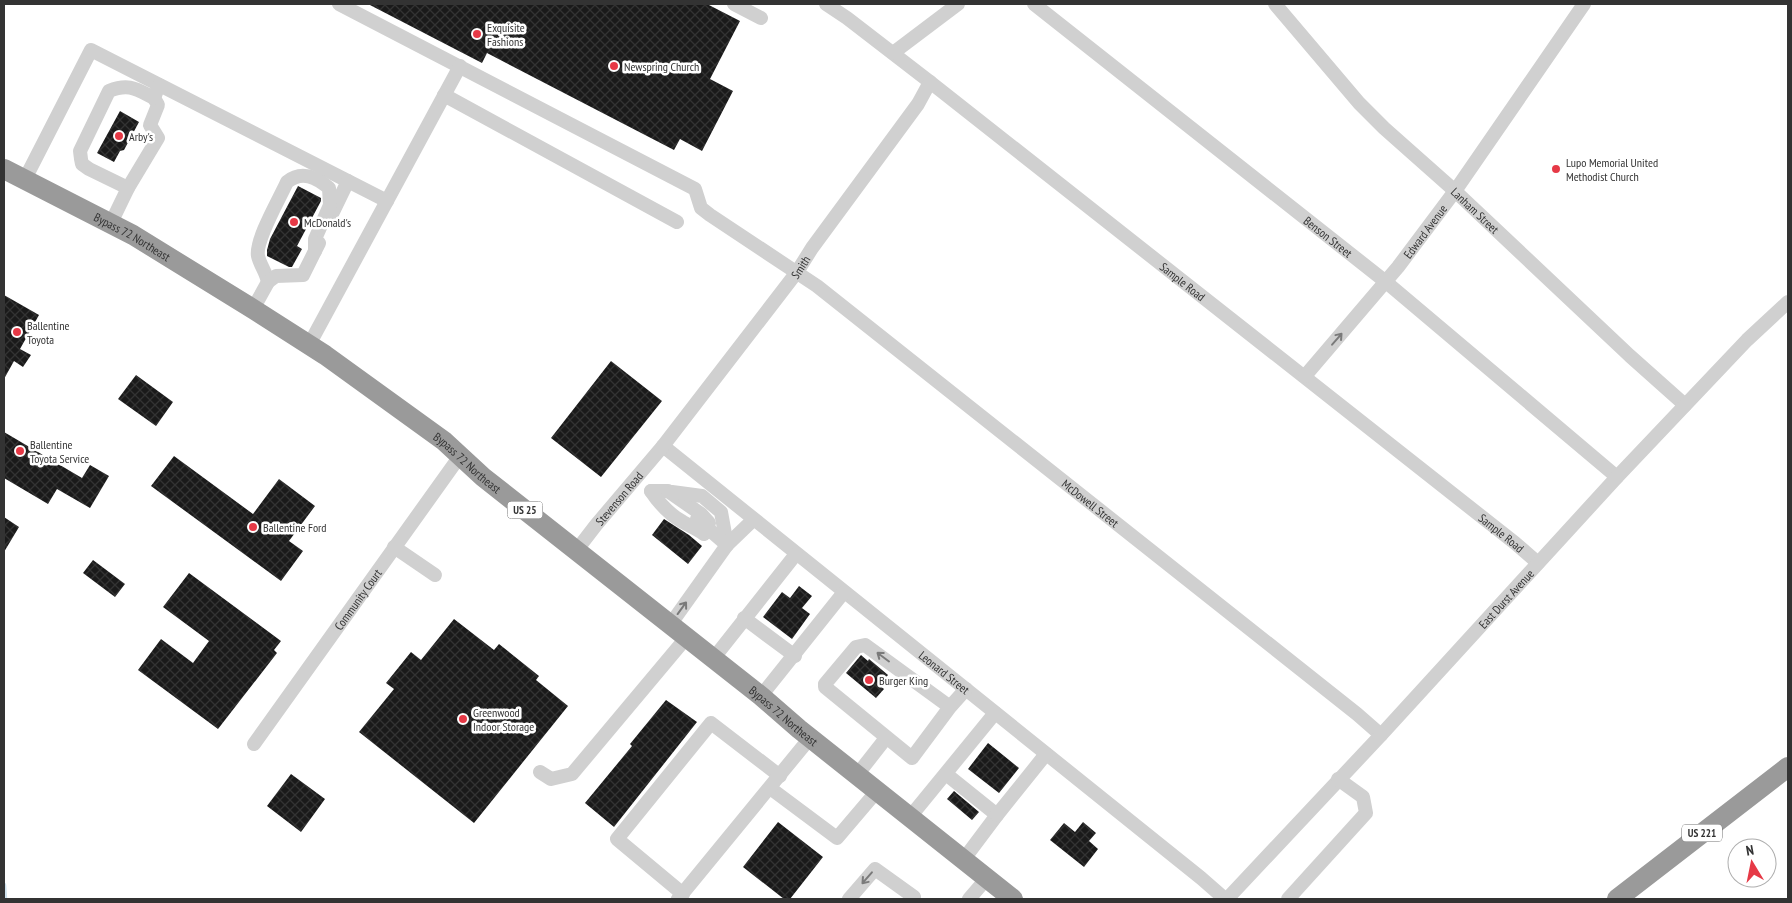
<svg xmlns="http://www.w3.org/2000/svg" width="1792" height="903" viewBox="0 0 1792 903" font-family="'PT Sans Narrow',sans-serif">
	<style>
		.lines { fill: none; stroke-linecap: round; stroke-linejoin: round }
		.stream { stroke: #cfe2ee; stroke-width: 4.5 }
		.building { fill: url(#building-cross-hatch) }
		.minor { stroke: #d0d0d0; stroke-width: 14 }
		.highway { stroke: #9a9a9a; stroke-width: 20 }
		.oneway { stroke: #7a7a7a }
		.poi-dot { fill: #e63946; stroke: #fff; stroke-width: 2 }
		.labels { text-anchor: middle; dominant-baseline: central; stroke-width: 5; stroke-linejoin: round; paint-order: stroke }
		.shield { fill: #fff; stroke: #707070; stroke-width: 1 }
		.shield-label { font-size: 11px; font-weight: bold; fill: #333 }
		.poi-label { font-size: 12px; fill: #333; stroke: #fff; text-anchor: start }
		.street-label { font-size: 12px; fill: #333; stroke: #fff }
	</style>
	<defs>
		<pattern id="building-cross-hatch" width="8" height="8" patternUnits="userSpaceOnUse" patternTransform="scale(1.25)"><rect width="8" height="8" fill="#1a1a1a"/><path d="M0 0l8 8M0 8l8-8" fill="none" stroke="#333"/></pattern>
	</defs>
	<rect width="100%" height="100%" fill="#fff"/>
	<g class="lines">
		<!-- stream -->
		<path class="stream" d="M4 885 5 899"/>
	</g>
	<!-- building -->
	<path class="building" d="M368 4H707L740 21 710 79 733 91 702 151 680 139 674 150 487 53 482 63Z
		M120 111 139 122 124 150 120 151 114 162 97 153Z
		M298 186 321 198V201L297 246 302 249 292 267H289L267 256V250L270 239Z
		M4 295 39 315 20 349 31 355 23 367 14 361 4 379Z
		M611 361 662 401 601 477 551 438Z
		M136 375 173 402 156 426 118 399Z
		M4 432 82 478 90 465 109 476 90 508 57 489 48 504 4 478Z
		M174 456 253 514 279 479 315 506 289 541 303 551 281 581 151 486Z
		M4 517 19 527 4 552Z
		M664 519 689 535 702 546 688 564 652 535Z
		M93 560 125 584 115 597 83 573Z
		M189 573 281 641 274 650 277 653 218 729 138 670 161 639 193 663 209 641 163 607Z
		M799 586 812 596 802 608 810 614 792 639 763 617 782 592 790 598Z
		M454 619 494 650 499 644 539 676 536 680 568 706 474 823 359 732 394 689 386 683 411 652 421 660Z
		M861 655 868 661 869 659 888 675 879 685 884 689 876 698 846 673Z
		M666 700 697 722 614 827 585 803 632 746 630 744Z
		M988 743 1019 768 999 793 968 769Z
		M291 774 325 799 301 832 267 806Z
		M954 791 979 812 972 820 947 799Z
		M778 822 823 857 790 899H784L743 867Z
		M1083 822 1096 833 1089 841 1098 849 1084 867 1050 840 1064 823 1075 832Z"/>
	<g class="lines">
		<!-- minor -->
		<g class="minor">
			<path id="s1" d="M339 4 695 189 701 208 710 215 817 286 1357 714 1381 735"/>
			<path d="M734 4 761 18"/>
			<path id="s2" d="M826 4 847 18 930 82 1515 543 1538 563"/>
			<path id="s3" d="M1034 4 1386 282 1617 477"/>
			<path id="s4" d="M1275 4 1359 103 1384 128 1455 191 1630 356 1685 405"/>
			<path d="M893 53 958 4"/>
			<path d="M444 95 677 222"/>
			<path d="M25 179 91 50 387 201"/>
			<path d="M128 188 158 138 150 125 158 105 154 98"/>
			<path d="M332 214 348 181"/>
			<path d="M111 223 128 188 89 169 82 164 81 159 80 151 109 91C129 83 136 89 154 98L159 85"/>
			<path d="M268 282C266 272 260 265 258 256 255 240 280 198 287 182 302 170 316 177 329 188L330 205 315 239V251"/>
			<path d="M253 309 268 282 276 276 303 275 319 243"/>
			<path d="M309 345 460 66"/>
			<path id="s5" d="M1305 376 1398 267 1455 191 1584 4"/>
			<path id="s6" d="M663 446 1201 878 1225 899"/>
			<path d="M651 491H668L701 514 709 523"/>
			<path d="M651 491C659 503 670 515 683 522 690 526 697 529 704 534"/>
			<path d="M672 492 702 496 721 512 727 545"/>
			<path d="M727 545 753 520"/>
			<path d="M394 547 435 575"/>
			<path id="s7" d="M576 551 596 525 663 446 797 272 812 248 918 104 930 82"/>
			<path d="M744 618 795 656"/>
			<path d="M670 625 727 545 697 519"/>
			<path d="M713 659 796 554"/>
			<path d="M761 696 844 592"/>
			<path d="M950 707 865 645 856 647 825 684V687L912 758 950 707 966 689"/>
			<path id="s8" d="M254 744 460 456"/>
			<path d="M540 772 551 779 572 774 686 638"/>
			<path d="M946 774 997 815 964 859"/>
			<path d="M857 775 886 738"/>
			<path d="M770 788 837 838 877 791"/>
			<path d="M997 815 1046 754"/>
			<path d="M910 817 995 713"/>
			<path d="M683 894 617 839 711 723 780 776"/>
			<path d="M678 899 810 738"/>
			<path d="M849 899 875 869 914 897 913 899"/>
			<path d="M969 899 987 878"/>
			<path id="s9" d="M1227 899 1381 735 1617 477 1747 340 1788 302"/>
			<path d="M1288 899 1366 813 1363 797 1338 779"/>
		</g>
		<!-- highway -->
		<g class="highway">
			<path id="s10" d="M4 169 133 235 253 309 325 355 444 441 483 477 761 696 799 729 1013 899"/>
			<path d="M1617 899 1788 767"/>
		</g>
	</g>
	<!-- one-way arrows -->
	<defs><path id="oneway-shaft" d="M-6 0H5M1.5-3L5.5 0L1.5 3" fill="none" stroke-width="1.6" stroke-linecap="round" stroke-linejoin="round" transform="scale(1.25)"/></defs>
	<g class="oneway">
		<use href="#oneway-shaft" transform="translate(1337 339) rotate(-49)"/>
		<use href="#oneway-shaft" transform="translate(682 608) rotate(-54)"/>
		<use href="#oneway-shaft" transform="translate(883 657) rotate(-143)"/>
		<use href="#oneway-shaft" transform="translate(867 878) rotate(131)"/>
	</g>
	<!-- markers -->
	<g class="poi-dot">
		<circle cx="477" cy="34" r="5"/>
		<circle cx="614" cy="66" r="5"/>
		<circle cx="119" cy="136" r="5"/>
		<circle cx="1556" cy="169" r="5"/>
		<circle cx="294" cy="222" r="5"/>
		<circle cx="17" cy="332" r="5"/>
		<circle cx="20" cy="451" r="5"/>
		<circle cx="253" cy="527" r="5"/>
		<circle cx="869" cy="680" r="5"/>
		<circle cx="463" cy="719" r="5"/>
	</g>
	<g class="labels">
		<!-- shield labels -->
		<g class="shield">
			<rect x="507.5" y="501.5" width="35" height="17" rx="4"/>
			<rect x="1682" y="824.5" width="40" height="17" rx="4"/>
		</g>
		<g class="shield-label">
			<text x="525" y="510">US 25</text>
			<text x="1702" y="833">US 221</text>
		</g>
		<!-- poi labels -->
		<g class="poi-label">
			<text x="487" y="27">Exquisite<tspan x="487" dy="14">Fashions</tspan></text>
			<text x="624" y="66">Newspring Church</text>
			<text x="129" y="136">Arby's</text>
			<text x="1566" y="162">Lupo Memorial United<tspan x="1566" dy="14">Methodist Church</tspan></text>
			<text x="304" y="222">McDonald's</text>
			<text x="27" y="325">Ballentine<tspan x="27" dy="14">Toyota</tspan></text>
			<text x="30" y="444">Ballentine<tspan x="30" dy="14">Toyota Service</tspan></text>
			<text x="263" y="527">Ballentine Ford</text>
			<text x="879" y="680">Burger King</text>
			<text x="473" y="712">Greenwood<tspan x="473" dy="14">Indoor Storage</tspan></text>
		</g>
		<!-- street labels -->
		<g class="street-label">
			<text stroke="none"><textPath href="#s4" startOffset="288">Lanham Street</textPath></text>
			<text stroke="none"><textPath href="#s5" startOffset="188">Edward Avenue</textPath></text>
			<text stroke="none"><textPath href="#s10" startOffset="145">Bypass 72 Northeast</textPath></text>
			<text stroke="none"><textPath href="#s3" startOffset="375">Benson Street</textPath></text>
			<text stroke="none"><textPath href="#s7" startOffset="362">Smith</textPath></text>
			<text stroke="none"><textPath href="#s2" startOffset="452">Sample Road</textPath></text>
			<text stroke="none"><textPath href="#s10" startOffset="550">Bypass 72 Northeast</textPath></text>
			<text stroke="none"><textPath href="#s7" startOffset="68">Stevenson Road</textPath></text>
			<text stroke="none"><textPath href="#s1" startOffset="910">McDowell Street</textPath></text>
			<text stroke="none"><textPath href="#s2" startOffset="858">Sample Road</textPath></text>
			<text stroke="none"><textPath href="#s9" startOffset="410">East Durst Avenue</textPath></text>
			<text stroke="none"><textPath href="#s8" startOffset="178">Community Court</textPath></text>
			<text stroke="none"><textPath href="#s6" startOffset="361">Leonard Street</textPath></text>
			<text stroke="none"><textPath href="#s10" startOffset="955">Bypass 72 Northeast</textPath></text>
		</g>
	</g>
	<!-- border -->
	<rect width="1792" height="903" fill="none" stroke="#333333" stroke-width="10"/>
	<!-- north arrow -->
	<g transform="translate(1752 863) rotate(350)"><circle r="24" fill="#ffffff" stroke="#adadad"/>
	<path d="M0-4L9 19L0 12L-9 19Z" fill="#e63946"/>
	<text y="-8" font-size="14" font-weight="bold" text-anchor="middle" fill="#333333">N</text>
	</g>
</svg>
